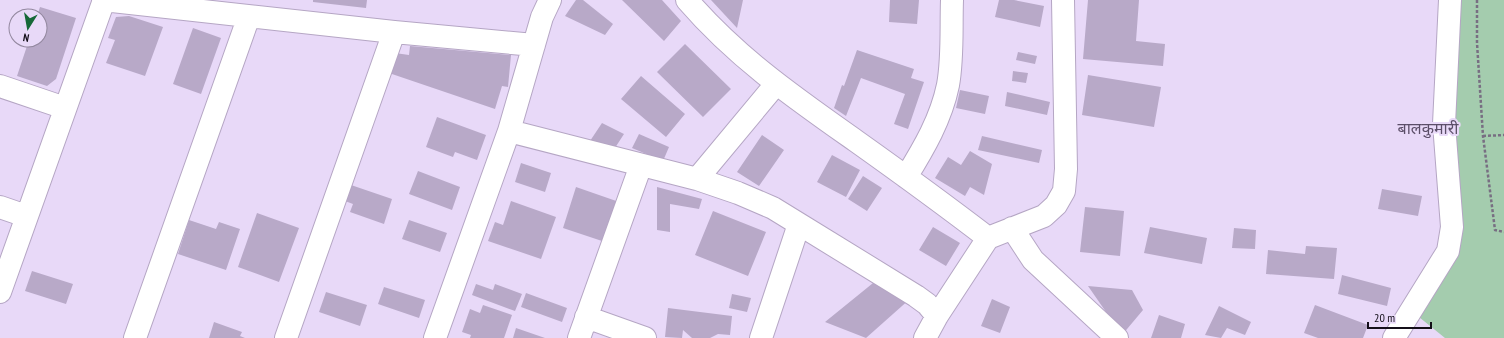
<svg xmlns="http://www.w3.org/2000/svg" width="1504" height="338" viewBox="0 0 1504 338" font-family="'PT Sans Narrow','Noto Sans Devanagari',sans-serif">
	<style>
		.green { fill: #a4ccae }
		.building { fill: #b8a9c8 }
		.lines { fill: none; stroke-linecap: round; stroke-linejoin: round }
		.minor-casing { stroke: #b5a6c4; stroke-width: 24 }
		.path { stroke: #786e82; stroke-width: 2.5; stroke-dasharray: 3 2; stroke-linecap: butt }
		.minor { stroke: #fff; stroke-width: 22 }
		.labels { text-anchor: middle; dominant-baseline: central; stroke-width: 4; stroke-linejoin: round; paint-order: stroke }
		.neighbourhood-label { font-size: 16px; fill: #5b4e68; stroke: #e8d9f8 }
	</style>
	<rect width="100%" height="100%" fill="#e8d9f8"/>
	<!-- green -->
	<path class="green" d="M1456 0H1504V338H1445L1414 313 1454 253 1451 125Z"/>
	<!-- building -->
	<path class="building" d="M313 0H367L366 8 313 2Z
		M576 0H583L613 24 605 35 565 16Z
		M622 0H662L681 21 664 41Z
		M711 0H743L737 28Z
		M890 0H919L917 24 889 22Z
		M999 0H1014L1044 6 1040 27 995 17Z
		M1088 0H1139L1136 41 1165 44 1163 66 1083 59Z
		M40 7 76 18 56 79 47 86 17 76 29 40H40V16H37Z
		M129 16 163 27 145 76 106 63 115 40 108 38 116 17Z
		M193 28 221 38 201 94 173 84Z
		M685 44 731 89 703 117 657 72Z
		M410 46 511 55 508 87 502 86 495 109 389 73 395 53 409 55Z
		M857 50 914 69 911 78 924 82 908 129 894 124 905 94 861 78 846 116 834 108 842 85 844 86Z
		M1018 52 1037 56 1035 64 1016 60Z
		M1013 71 1028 73 1026 83 1012 81Z
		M1088 75 1161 87 1154 127 1082 115Z
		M641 76 685 114 666 137 621 99Z
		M960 90 989 96 985 114 956 108Z
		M1007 92 1050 102 1047 115 1005 106Z
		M437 117 486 135 477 160 455 152 453 157 426 147Z
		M602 123 624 134 613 151 588 144Z
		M639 134 669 147 663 161 632 148Z
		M762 135 784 150 759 186 737 172Z
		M982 136 1042 150 1039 163 978 150Z
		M970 151 992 164 984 195 970 187 965 196 935 178 948 157 961 165Z
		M832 155 860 170 846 197 817 182Z
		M521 163 551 173 545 192 515 182Z
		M418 171 460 187 452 210 409 194Z
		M863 176 882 188 867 211 848 199Z
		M351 185 392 199 384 224 350 212 353 204 345 201Z
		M576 187 622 203 608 243 563 228Z
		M657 187 702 199 699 209 670 204V232L657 230Z
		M1382 189 1422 196 1418 216 1378 209Z
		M511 201 556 217 541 259 488 241 495 222 503 225Z
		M1085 207 1124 211 1120 256 1080 252Z
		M713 211 766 232 748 276 695 255Z
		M257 213 299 228 279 282 238 267Z
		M189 220 216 229 219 222 240 229 226 270 178 254Z
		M409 220 447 233 440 252 402 239Z
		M933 227 960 243 946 266 919 250Z
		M1150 227 1207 238 1202 264 1144 253Z
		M1234 228 1256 230 1255 249 1232 248Z
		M1306 246 1337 248 1334 279 1266 274 1268 250 1305 254Z
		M32 271 73 284 66 304 25 291Z
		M1342 275 1391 288 1387 306 1338 294Z
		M878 279 911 298 866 338 825 322Z
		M476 284 493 290 495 284 522 294 515 311 472 295Z
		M1088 286 1132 290 1143 310 1122 335Z
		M384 287 425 300 419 318 378 304Z
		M326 292 367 305 360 326 319 312Z
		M526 293 567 308 562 322 521 307Z
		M732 294 751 298 747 312 729 308Z
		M992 299 1010 307 1000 333 981 326Z
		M483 305 512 315 504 338H470L471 335 462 332 470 309 480 313Z
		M1315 305 1368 325 1363 338H1318L1304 333Z
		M1219 306 1251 322 1245 335 1227 328 1221 338 1205 335Z
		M668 308 732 316 730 335 718 334 710 338H692L683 330 682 338 665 337Z
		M1159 315 1185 324 1181 338H1151Z
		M214 322 242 332 240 336 245 338H209Z
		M516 328 545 338H513Z"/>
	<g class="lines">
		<!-- minor casing -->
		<g class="minor-casing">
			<path id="minor" d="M103 0 394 32 534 45
				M687 0C737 58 795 98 856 141 901 173 945 205 988 238
				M0 86 65 108
				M509 131 697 179 738 193 773 208 799 224 761 338
				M906 177C924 148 941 119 948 85 953 58 951 28 952 0
				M697 179 776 84
				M0 207 26 216
				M799 224 916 296 927 304 937 316
				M1012 228 1033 260 1117 338
				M0 292 104 0
				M586 317 645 338
				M135 338 249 16
				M286 338 394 32
				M435 338 509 131 542 17 550 0
				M579 338 641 165
				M925 338 937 316 988 238 1044 216 1056 205 1064 191 1066 169 1063 0
				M1394 338 1448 251 1452 227 1444 124 1450 0"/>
		</g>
		<!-- path -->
		<path class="path" d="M1477 0V43L1483 136 1495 230 1504 232
			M1483 136 1504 135"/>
		<!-- minor -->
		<use href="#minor" class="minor"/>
	</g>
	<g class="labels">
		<!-- neighbourhood labels -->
		<g class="neighbourhood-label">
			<text x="1428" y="128">बालकुमारी</text>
		</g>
	</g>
	<!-- north arrow -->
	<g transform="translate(28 28) rotate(191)"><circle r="19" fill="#e8d9f8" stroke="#93889f"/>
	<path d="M0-3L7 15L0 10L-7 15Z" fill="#166838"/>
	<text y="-6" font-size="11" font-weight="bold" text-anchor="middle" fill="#140f19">N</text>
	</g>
	<!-- scale -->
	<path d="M1368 322v6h63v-6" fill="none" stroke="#140f19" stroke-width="2"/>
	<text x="1374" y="322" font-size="12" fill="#140f19" stroke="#e8d9f8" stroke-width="3" paint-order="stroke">20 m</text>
</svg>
